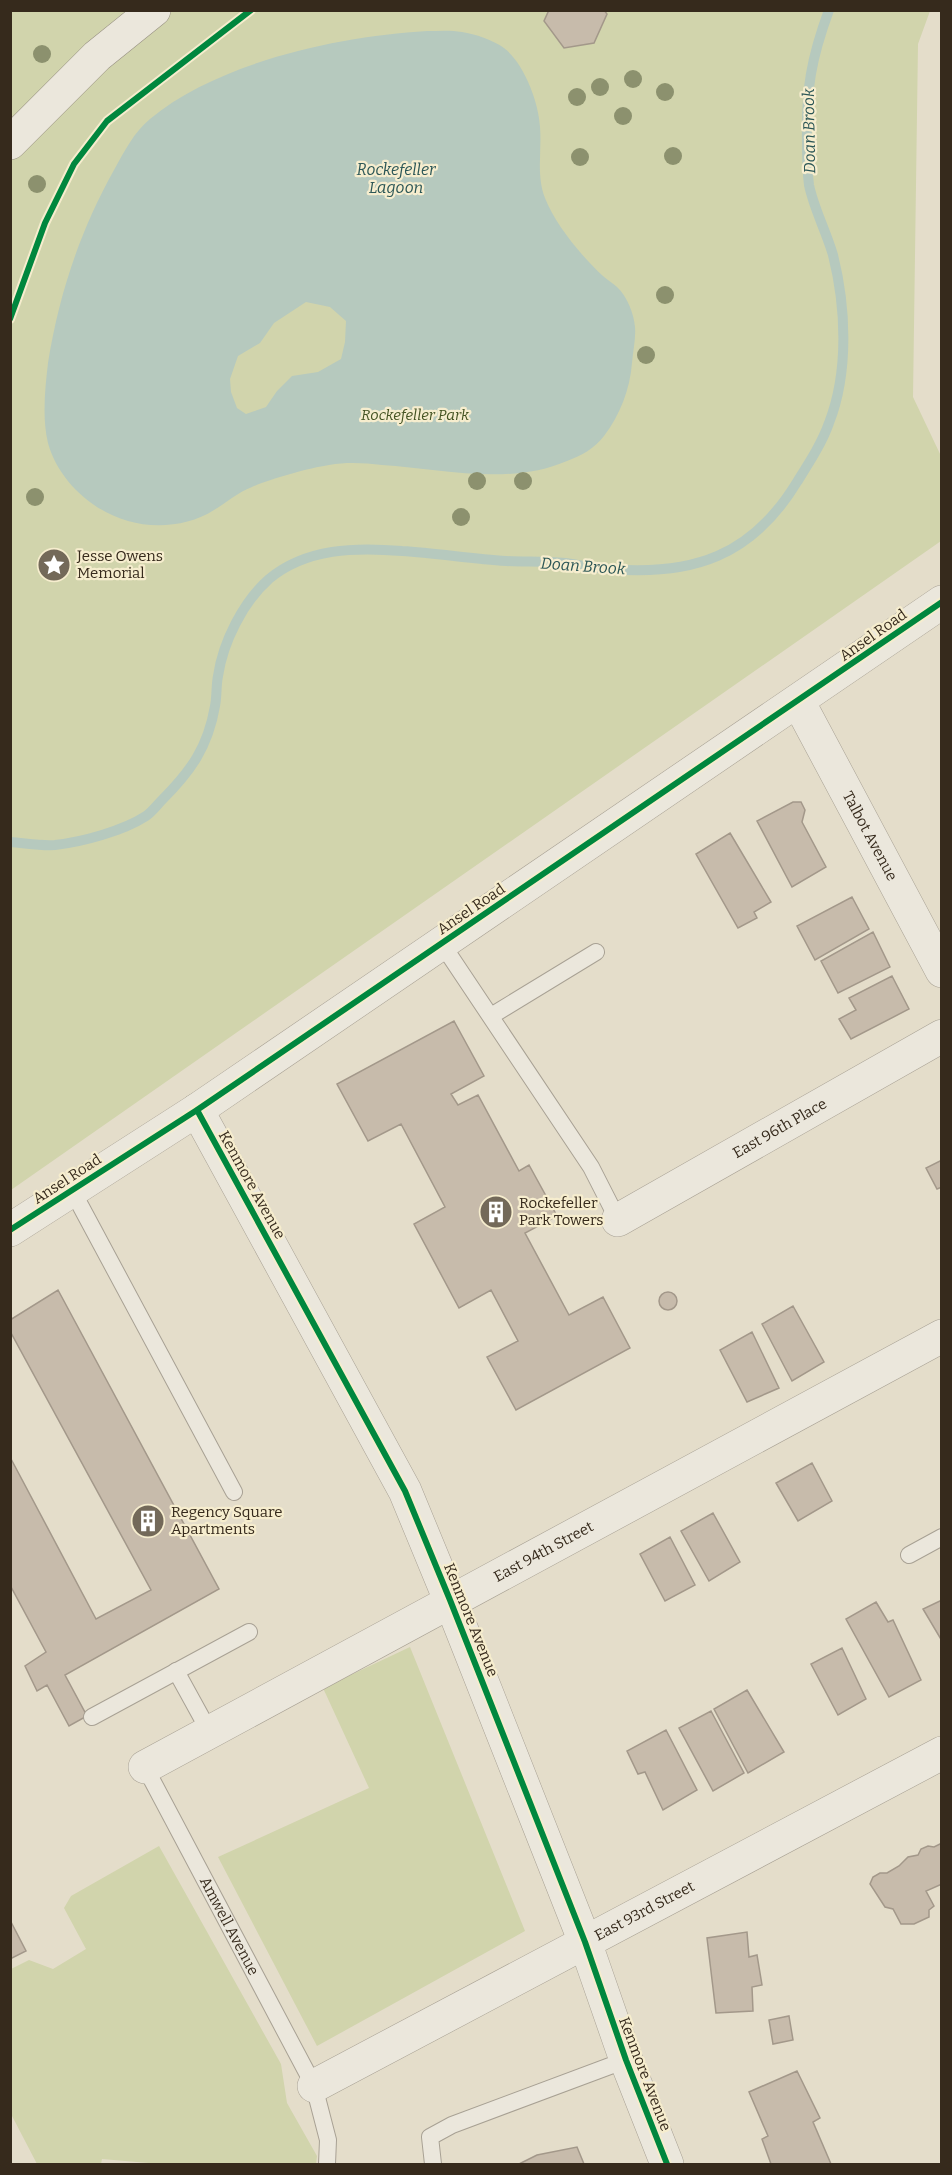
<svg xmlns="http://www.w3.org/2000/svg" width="952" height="2175" viewBox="0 0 952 2175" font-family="Bitter,serif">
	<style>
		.green { fill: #d1d4ac }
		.water { fill: #b6c9be; fill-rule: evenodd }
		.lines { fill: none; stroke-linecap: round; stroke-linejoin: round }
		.stream { stroke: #b6c9be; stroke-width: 10 }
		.building { fill: #c7bbab; stroke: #a3988a; stroke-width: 1.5 }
		.service-casing { stroke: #a8a194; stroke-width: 18 }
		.minor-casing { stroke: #a8a194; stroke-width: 34 }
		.secondary-casing { stroke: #989183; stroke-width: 34 }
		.service { stroke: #ebe7dc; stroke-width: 16 }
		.minor { stroke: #ebe7dc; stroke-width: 33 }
		.secondary { stroke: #ebe7dc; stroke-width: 33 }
		.cycleway-casing { stroke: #f6edce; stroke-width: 10 }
		.cycleway { stroke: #00873e; stroke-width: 6 }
		.tree { fill: #8c916e }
		.labels { text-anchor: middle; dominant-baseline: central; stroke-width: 4.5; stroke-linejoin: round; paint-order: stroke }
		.park-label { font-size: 15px; font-style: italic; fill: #445322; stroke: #f6edce }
		.poi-label { font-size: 15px; fill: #362a1c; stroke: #f6edce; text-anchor: start }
		.street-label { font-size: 15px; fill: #362a1c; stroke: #f6edce }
		.water-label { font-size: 16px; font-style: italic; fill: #2b5656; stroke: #f6edce }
	</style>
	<rect width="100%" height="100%" fill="#e4ddca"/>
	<!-- green -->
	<path class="green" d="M11 11H930L918 44 913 397 941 456V541L11 1190Z
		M410 1647 525 1931 317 2046 218 1857 369 1788 323 1688Z
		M159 1846 281 2064 287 2103 317 2156 316 2164H160L102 2159 101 2164H37L11 2114V1969L29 1960 53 1969 86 1949 64 1908 71 1896Z"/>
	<!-- water -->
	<path class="water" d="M427 31C438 31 451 30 462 32 475 34 493 40 504 48 524 63 539 103 540 127 542 151 536 175 545 198 555 224 582 257 603 276 607 280 613 283 617 287 627 296 634 314 635 327 636 338 633 351 632 363 630 389 620 415 604 436 594 449 582 455 567 461 509 486 443 469 382 465 364 463 347 462 329 465 309 468 270 479 252 487 238 492 226 503 214 510 189 526 155 529 128 521 92 511 58 480 48 443 42 418 45 389 48 363 59 294 80 231 114 170 124 152 134 132 150 119 218 62 340 36 427 31ZM306 302 330 307 346 321 345 342 341 359 318 372 292 376 277 391 266 407 246 414 237 408 231 392 230 379 238 356 260 343 274 323Z"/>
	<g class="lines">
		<!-- stream -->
		<path class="stream" d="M10 842C25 843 40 846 55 845 82 842 123 831 146 816 152 812 157 805 162 800 191 771 208 747 215 706 217 696 216 686 218 676 223 642 243 602 269 579 306 548 356 547 402 551 437 553 471 559 506 561 525 562 545 561 565 563 579 565 594 568 609 569 693 576 752 556 797 482 809 463 822 443 829 423 849 372 846 307 833 255 826 231 814 209 809 185 807 170 807 155 807 141 806 89 811 59 829 10"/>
	</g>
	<!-- building -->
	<path class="building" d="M549 10H604L607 14 594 43 564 48 544 21Z
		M793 802H801L805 810 802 822 826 867 792 887 757 821Z
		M730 833 771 902 754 912 757 918 738 928 696 854Z
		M852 897 869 929 815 960 797 926Z
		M873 932 890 967 838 993 821 961Z
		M892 976 909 1009 851 1039 839 1019 856 1010 849 998Z
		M454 1021 484 1076 451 1094 458 1105 478 1095 519 1171 529 1165 557 1216 525 1233 569 1315 603 1297 630 1348 516 1410 487 1357 518 1341 491 1290 459 1308 414 1224 445 1207 401 1124 368 1141 337 1084Z
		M942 1160V1187L937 1189 926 1168Z
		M58 1290 219 1589 65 1675 87 1716 69 1726 47 1685 37 1691 25 1666 46 1652 10 1585V1457L96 1619 151 1590 10 1331V1320Z
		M659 1301a9 9 0 1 1 18 0a9 9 0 1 1-18 0Z
		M793 1306 824 1362 792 1381 762 1324Z
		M752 1332 779 1388 747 1402 720 1350Z
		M812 1463 832 1501 798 1521 776 1483Z
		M713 1513 740 1562 709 1581 681 1531Z
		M670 1537 695 1585 665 1601 640 1554Z
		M942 1600V1641L923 1609Z
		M876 1602 888 1622 893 1620 921 1680 889 1697 846 1619Z
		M842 1648 866 1699 838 1715 811 1664Z
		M747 1690 784 1752 748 1773 714 1709Z
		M711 1711 744 1773 713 1791 679 1728Z
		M666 1730 697 1790 663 1810 645 1772 638 1774 627 1751Z
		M942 1843V1884L926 1891 934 1906 929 1910V1917L914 1924H901L893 1909 885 1907 870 1884 873 1877 880 1873H887L899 1866 908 1857 918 1855 921 1849 928 1846 934 1847Z
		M10 1920 26 1951 10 1959Z
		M747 1932 749 1957 757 1955 762 1985 752 1987 753 2011 716 2013 707 1938Z
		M789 2016 793 2040 773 2044 769 2020Z
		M797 2071 820 2118 813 2122 831 2164H771L762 2139 768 2136 749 2092Z
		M577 2147 584 2164H519L537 2155Z"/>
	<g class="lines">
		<!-- service casing -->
		<g class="service-casing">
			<g id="service">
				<path d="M442 944 591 1167 618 1220"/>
				<path d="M491 1016 596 952"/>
				<path d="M72 1190 234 1492"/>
				<path d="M909 1555 942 1537"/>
				<path d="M176 1671 209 1731"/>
				<path d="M92 1717 249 1632"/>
				<path id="s1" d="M145 1767 314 2086 328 2140 327 2164"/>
				<path d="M433 2164 430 2137 452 2125 626 2060"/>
			</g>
		</g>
		<!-- minor casing -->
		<g class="minor-casing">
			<g id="minor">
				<path id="s2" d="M798 701 942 971"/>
				<path d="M197 1110 405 1491 450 1600 585 1942 626 2060 667 2164"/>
				<path id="s3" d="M618 1220 942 1036"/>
				<path d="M10 1230 197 1110 942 602"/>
				<path id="s4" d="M145 1767 942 1336"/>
				<path id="s5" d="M314 2086 942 1753"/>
			</g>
		</g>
		<!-- secondary casing -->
		<g class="secondary-casing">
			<path id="secondary" d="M10 143 97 56 154 10"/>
		</g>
		<!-- service -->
		<use href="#service" class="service"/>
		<!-- minor -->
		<use href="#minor" class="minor"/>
		<!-- secondary -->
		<use href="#secondary" class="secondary"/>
		<!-- cycleway casing -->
		<g class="cycleway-casing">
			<path id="cycleway" d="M10 319 45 223 74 164 107 121 251 10
				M197 1110 405 1491 450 1600 585 1942 626 2060 667 2164
				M10 1230 197 1110 942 602"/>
		</g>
		<!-- cycleway -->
		<use href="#cycleway" class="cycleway"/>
	</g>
	<!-- trees -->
	<g class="tree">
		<circle cx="42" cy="54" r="9"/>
		<circle cx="633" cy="79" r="9"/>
		<circle cx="600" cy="87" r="9"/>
		<circle cx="665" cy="92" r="9"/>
		<circle cx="577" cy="97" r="9"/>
		<circle cx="623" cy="116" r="9"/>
		<circle cx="673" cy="156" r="9"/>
		<circle cx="580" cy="157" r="9"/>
		<circle cx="37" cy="184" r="9"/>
		<circle cx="665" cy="295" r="9"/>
		<circle cx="646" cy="355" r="9"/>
		<circle cx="477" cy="481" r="9"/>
		<circle cx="523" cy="481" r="9"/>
		<circle cx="35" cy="497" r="9"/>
		<circle cx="461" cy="517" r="9"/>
	</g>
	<!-- icons -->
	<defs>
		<g id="sight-disc" transform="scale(1.725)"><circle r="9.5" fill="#736959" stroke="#f6edce"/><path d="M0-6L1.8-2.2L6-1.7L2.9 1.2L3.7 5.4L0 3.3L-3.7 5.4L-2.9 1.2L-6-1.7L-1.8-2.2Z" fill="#fff"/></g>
		<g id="building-disc" transform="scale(1.725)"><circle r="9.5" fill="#736959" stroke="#f6edce"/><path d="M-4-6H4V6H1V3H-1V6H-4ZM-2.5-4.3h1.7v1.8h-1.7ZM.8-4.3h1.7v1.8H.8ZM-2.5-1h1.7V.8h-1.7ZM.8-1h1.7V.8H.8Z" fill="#fff"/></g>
	</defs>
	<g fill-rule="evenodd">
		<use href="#sight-disc" x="54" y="565"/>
		<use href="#building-disc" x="496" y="1212"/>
		<use href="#building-disc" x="148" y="1521"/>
	</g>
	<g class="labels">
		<!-- park labels -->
		<g class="park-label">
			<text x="415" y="415">Rockefeller Park</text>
		</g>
		<!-- poi labels -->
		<g class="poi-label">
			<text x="77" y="556">Jesse Owens<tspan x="77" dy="17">Memorial</tspan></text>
			<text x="519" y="1203">Rockefeller<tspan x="519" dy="17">Park Towers</tspan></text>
			<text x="171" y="1512">Regency Square<tspan x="171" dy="17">Apartments</tspan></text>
		</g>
		<!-- street labels -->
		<g class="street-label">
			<text transform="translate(873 635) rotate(-35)">Ansel Road</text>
			<text stroke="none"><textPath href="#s2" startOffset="153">Talbot Avenue</textPath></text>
			<text transform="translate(471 909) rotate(-34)">Ansel Road</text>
			<text stroke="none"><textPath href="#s3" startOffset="186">East 96th Place</textPath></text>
			<text transform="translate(67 1179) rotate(-33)">Ansel Road</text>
			<text transform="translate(252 1185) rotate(61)">Kenmore Avenue</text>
			<text stroke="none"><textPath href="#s4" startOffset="453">East 94th Street</textPath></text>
			<text transform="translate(471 1620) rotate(68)">Kenmore Avenue</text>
			<text stroke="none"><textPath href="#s5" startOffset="374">East 93rd Street</textPath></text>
			<text stroke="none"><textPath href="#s1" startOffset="180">Amwell Avenue</textPath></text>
			<text transform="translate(645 2074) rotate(69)">Kenmore Avenue</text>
		</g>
		<!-- water labels -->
		<g class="water-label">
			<text transform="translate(809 131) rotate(-91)">Doan Brook</text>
			<text x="396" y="169">Rockefeller<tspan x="396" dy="18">Lagoon</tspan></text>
			<text transform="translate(583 566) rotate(4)">Doan Brook</text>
		</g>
	</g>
	<!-- border -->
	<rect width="952" height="2175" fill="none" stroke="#362a1c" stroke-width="24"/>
</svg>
